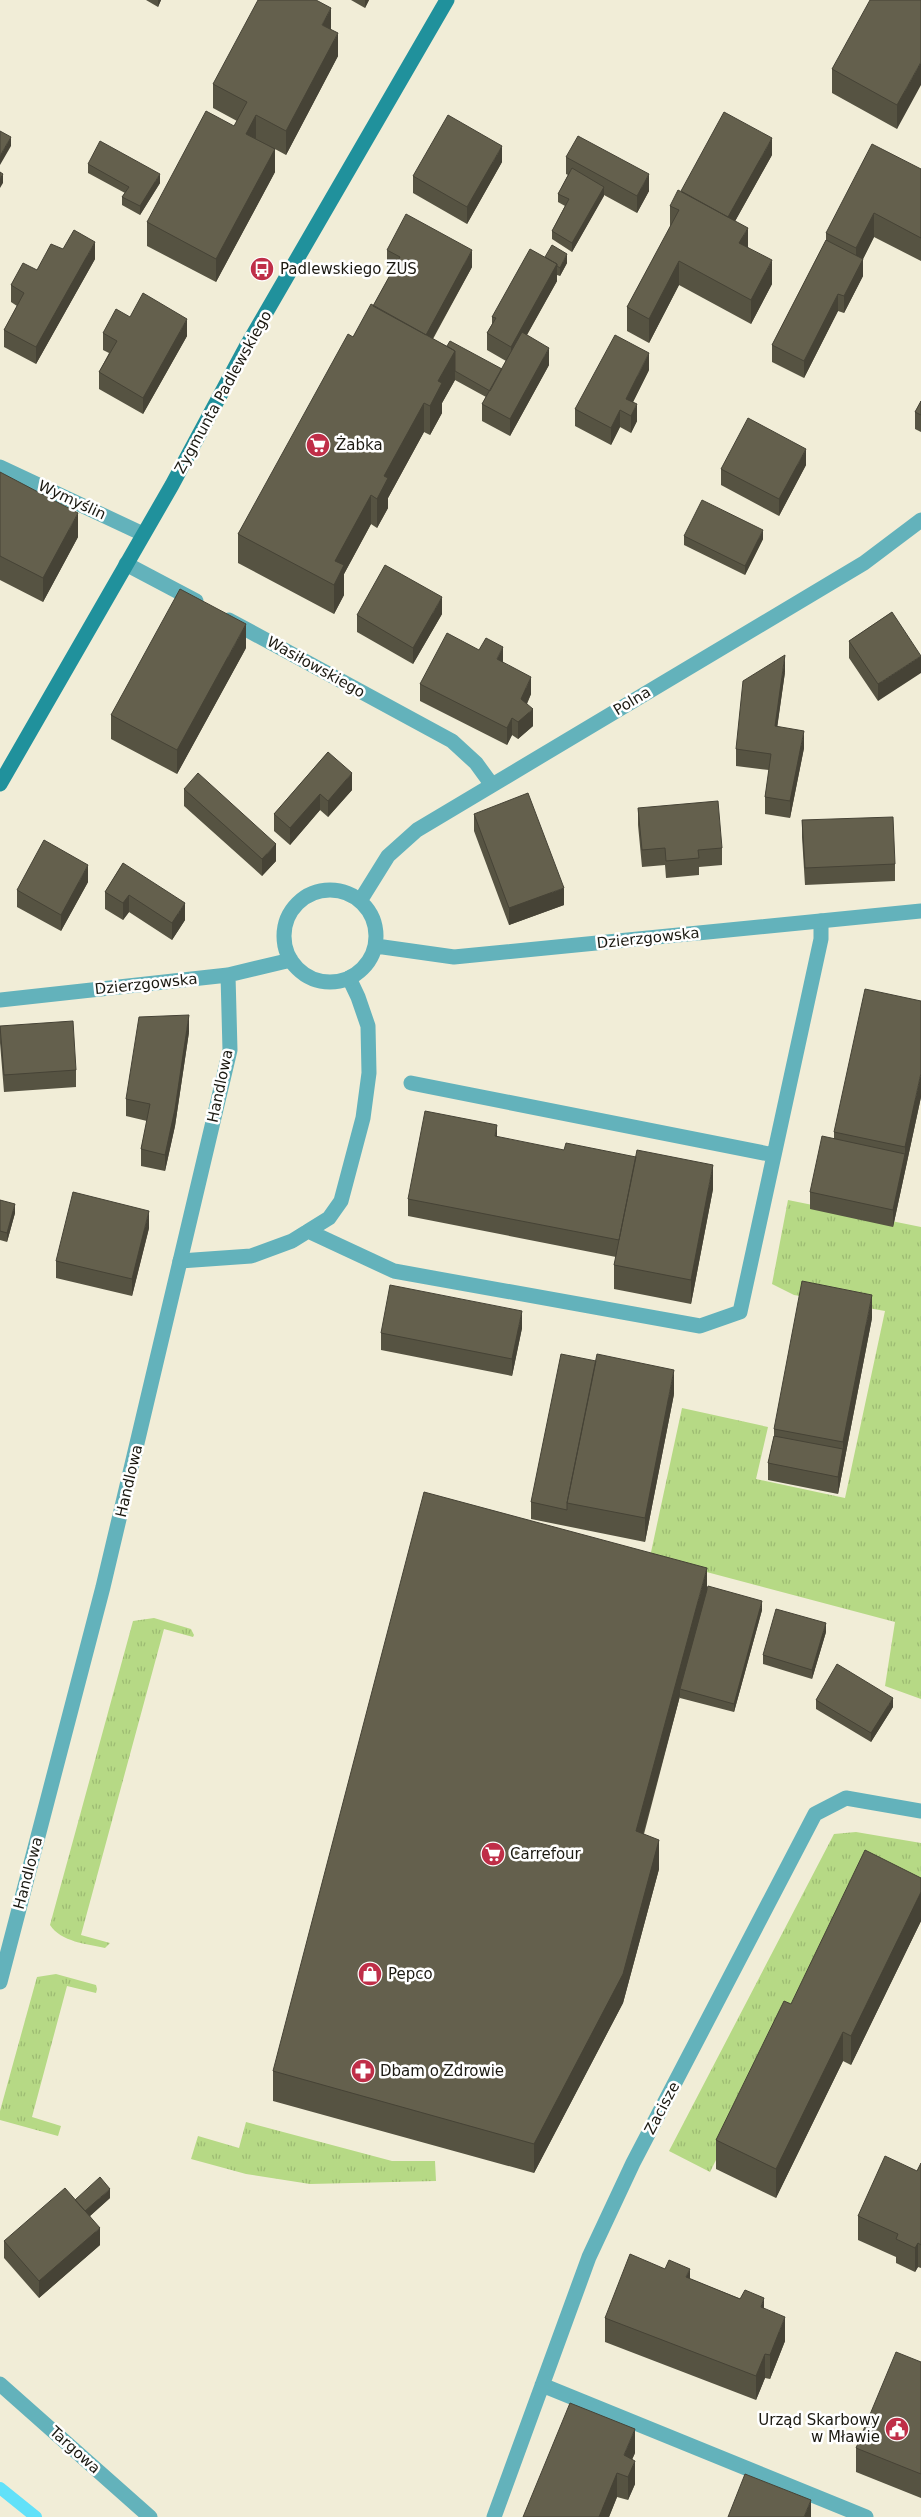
<svg xmlns="http://www.w3.org/2000/svg" width="921" height="2517" viewBox="0 0 921 2517" font-family="'DejaVu Sans',sans-serif">
	<style>
		.grass { fill: url(#grass-tufts) }
		.lines { fill: none; stroke-linecap: round; stroke-linejoin: round }
		.stream { stroke: #62e1f9; stroke-width: 12 }
		.lane { stroke: #63b2bb; stroke-width: 15 }
		.street { stroke: #63b2bb; stroke-width: 15 }
		.secondary { stroke: #20919c; stroke-width: 15 }
		.wall { fill: #565342 }
		.shaded-wall { fill: #464336 }
		.building { fill: #64604d; stroke: #464336 }
		.labels { text-anchor: middle; dominant-baseline: central; stroke-width: 5; stroke-linejoin: round; paint-order: stroke }
		.poi-label { font-size: 15px; fill: #1b1911; stroke: #fff; text-anchor: start }
		.street-label { font-size: 15px; fill: #1b1911; stroke: #fff }
	</style>
	<defs>
		<pattern id="grass-tufts" width="24" height="20" patternUnits="userSpaceOnUse" patternTransform="scale(1.25)"><rect width="24" height="20" fill="#b6d985"/><path d="M3 7l-1-3M5 7V3M7 7l1-3M15 17l-1-3M17 17v-4M19 17l1-3" fill="none" stroke="#9cba72"/></pattern>
	</defs>
	<rect width="100%" height="100%" fill="#f1edd7"/>
	<!-- grass -->
	<path class="grass" d="M788 1200 921 1227V1699L885 1686 895 1622 650 1557 682 1408 768 1427 756 1479 845 1498 885 1311 794 1295 772 1284Z
		M154 1618 191 1629 194 1635 193 1637 164 1629 81 1935 110 1943 105 1948C87 1944 61 1942 50 1925L133 1621Z
		M856 1832 921 1843V1893L787 2018 710 2172 669 2151 834 1834Z
		M56 1974 96 1985 97 1989 96 1993 67 1986 32 2117 61 2126 58 2136 0 2120V2111L37 1977Z
		M246 2122 392 2161H435L436 2181 310 2184 246 2174 191 2159 198 2136 239 2148Z"/>
	<g class="lines">
		<!-- stream -->
		<path class="stream" d="M0 2488 36 2517"/>
		<!-- lane -->
		<path class="lane" d="M411 1083 774 1155
			M308 1231 394 1271 700 1326 740 1312 821 939V921
			M180 1261 251 1256 292 1241 329 1218 341 1201 363 1118 369 1073 368 1026 358 997 349 978"/>
		<!-- street -->
		<path class="street" d="M0 467 143 534
			M126 564 196 601
			M229 620 452 741 476 763 492 785
			M284 936a46 46 0 1 1 92 0a46 46 0 1 1-92 0Z
			M360 901 388 856 417 830 864 563 921 520
			M376 946 454 957 921 911
			M0 1000 228 975 291 960
			M0 1982 103 1587 230 1050 228 975
			M0 2384 150 2517
			M542 2385 866 2517
			M494 2517 589 2257 633 2163 815 1814 846 1798 921 1811"/>
		<!-- secondary -->
		<path class="secondary" d="M0 784 172 485 246 347 447 0"/>
	</g>
	<!-- wall -->
	<path class="wall" d="M146 0H161L158 7Z
		M351 0H369L365 8Z
		M921 0 897 129 832 93V69Z
		M331 29 338 56 286 155 275 149V172L216 282 147 246V222L234 126 237 121 213 108V84Z
		M772 155 735 221 748 247 772 284 751 324 679 285 649 343 627 331V307L670 228V206L681 192Z
		M566 157 649 191 637 213 604 195 572 252 552 239V231L565 206 558 202V194L568 175 566 174Z
		M502 162 467 224 413 193V176Z
		M88 164 160 183 140 215 122 205V197L125 193 88 173Z
		M921 169V261L874 237 863 259V276L844 313 838 311 804 378 772 362V345L826 240V233Z
		M63 249 95 259 36 364 4 347V330L17 306 11 302V285L37 270Z
		M387 250 472 267 433 339 447 346 502 369 506 361 487 350V333L492 324V317L545 257 567 263 560 276 557 275V281L527 335 549 365 510 436 482 421V404L486 397 455 380 442 403V413L430 435 424 432 388 498V508L377 528 371 524 344 574V595L334 614 238 563V534L353 337 373 306 393 270 387 266Z
		M130 317 187 336 143 414 99 389V372L109 353 103 350V333Z
		M649 370 633 402 637 421 631 433 620 427 611 445 575 426V409Z
		M921 401V432L915 429V412Z
		M806 465 779 516 721 485V469Z
		M0 472 78 537 43 602 0 580Z
		M684 536 763 539 745 575 684 545Z
		M892 612 878 701 849 658V641Z
		M442 614 413 664 357 632V615Z
		M246 648 177 774 111 739V715Z
		M479 650 503 662 531 694 527 704 533 726 518 739 512 735 507 745 420 701V684Z
		M785 672 777 727 804 748 790 818 765 814V797L769 770 736 766V749Z
		M328 752 352 790 328 817 320 810 290 845 274 831V814Z
		M184 789 276 861 262 876 184 806Z
		M638 808 722 848V865L699 867V875L666 878 665 865 642 867 638 825Z
		M474 814 564 905 509 925 474 831Z
		M802 820 895 864V881L805 885 802 837Z
		M123 863 185 920 172 940 129 912 123 920 105 909V892Z
		M88 882 61 931 17 907V890Z
		M0 1026 76 1070V1087L4 1092 0 1043Z
		M189 1032 175 1126 165 1171 141 1166V1149L147 1121 126 1116V1099Z
		M921 1097 893 1227 810 1209V1192L834 1139V1132Z
		M497 1137 713 1189 691 1304 614 1289V1265L616 1257 408 1216V1199Z
		M0 1200 15 1213 7 1242 0 1240Z
		M149 1228 132 1296 56 1278V1261Z
		M872 1318 838 1494 768 1480V1463L774 1436V1429Z
		M522 1328 512 1376 381 1350V1333Z
		M674 1394 645 1542 531 1519V1502Z
		M707 1591 762 1610 734 1712 680 1698V1696L644 1834 659 1869 623 2003 534 2173 273 2101V2071Z
		M826 1632 812 1679 763 1664V1655Z
		M816 1700 893 1707 871 1742 816 1709Z
		M921 1878V1921L851 2065 843 2061 776 2198 716 2169V2140L791 2004Z
		M921 2163V2268L918 2267 915 2272 896 2263V2257L858 2240V2216L917 2171Z
		M110 2198 90 2216 100 2245 39 2298 4 2258V2241L75 2200Z
		M665 2269 764 2308 785 2341 770 2379 765 2378 756 2400 605 2342V2318Z
		M921 2362V2498L856 2472V2448Z
		M635 2453 632 2459 635 2484 628 2500 617 2497 609 2517H523Z"/>
	<!-- shaded-wall -->
	<path class="shaded-wall" d="M158 0H161L158 7Z
		M365 0H369L365 8Z
		M331 8V31L322 25Z
		M338 33V56L286 155V131Z
		M921 62V85L897 129V105Z
		M256 115V139L246 134Z
		M11 137V146L0 165V156Z
		M772 138V155L728 234V217Z
		M502 146V162L467 224V207Z
		M275 149V172L216 282V259Z
		M3 174V183L0 188V179Z
		M160 174V183L140 215V206Z
		M649 174V191L637 213V196Z
		M604 187V196L572 252V243Z
		M874 213V237L863 259V276L844 313V296L856 272V248Z
		M748 228V252L739 243Z
		M95 242V259L36 364V347Z
		M472 250V267L420 361V344Z
		M567 254V263L560 276V268Z
		M772 260V284L751 324V300Z
		M679 261V285L649 343V319Z
		M557 264V281L511 363V347Z
		M838 294V311L804 378V361Z
		M187 319V336L143 414V398Z
		M549 348V365L510 436V419Z
		M455 351V380L442 403V413L430 435V406L438 381Z
		M649 353V370L627 414 626 399Z
		M424 403V432L388 498V508L377 528V499L384 476Z
		M637 404V421L631 433V416Z
		M620 410V427L611 445V428Z
		M806 449V465L779 516V499Z
		M371 495V524L344 574V595L334 614V585L335 561Z
		M78 513V537L43 602V578Z
		M763 530V539L745 575V566Z
		M442 597V614L413 664V648Z
		M246 624V648L177 774V750Z
		M503 647V664L497 659Z
		M785 655V672L775 743V726Z
		M921 656V673L878 701V684Z
		M531 677V694L521 716V699Z
		M533 709V726L518 739V722Z
		M512 718V735L507 745V728Z
		M804 731V748L790 818V801Z
		M352 773V790L328 817V801Z
		M320 794V810L290 845V828Z
		M276 844V861L262 876V859Z
		M88 865V882L61 931V915Z
		M564 888V905L509 925V908Z
		M129 895V912L123 920V903Z
		M185 903V920L172 940V923Z
		M189 1015V1032L175 1126 165 1171V1155Z
		M921 1073V1097L893 1227V1210L905 1154V1147Z
		M497 1125V1142L495 1136Z
		M713 1165V1189L691 1304V1280Z
		M15 1204V1213L7 1242V1233Z
		M149 1211V1228L132 1296V1279Z
		M872 1295V1318L838 1494V1477L843 1449V1442Z
		M522 1311V1328L512 1376V1359Z
		M674 1370V1394L645 1542V1518Z
		M707 1568V1597L680 1689V1696L636 1860V1831Z
		M762 1601V1610L734 1712V1704Z
		M826 1623V1632L812 1679V1670Z
		M893 1698V1707L871 1742V1733Z
		M659 1840V1869L623 2003 534 2173V2144Z
		M921 1892V1921L851 2065V2036Z
		M843 2032V2061L776 2198V2169Z
		M110 2189V2198L81 2224V2215Z
		M100 2228V2245L39 2298V2281Z
		M918 2243V2267L915 2272V2248Z
		M690 2269V2293L686 2277Z
		M764 2298V2321L761 2307Z
		M785 2317V2341L770 2379V2355Z
		M765 2354V2378L756 2400V2376Z
		M635 2429V2453L625 2476 624 2455Z
		M635 2461V2484L628 2500V2477Z
		M617 2473V2497L609 2517H599Z
		M811 2500V2517H804Z"/>
	<!-- building -->
	<path class="building" d="M258 0H316L331 8 322 25 338 33 286 131 256 115 246 134 275 149 216 259 147 222 206 111 234 126 247 102 213 84Z
		M870 0H921V62L897 105 832 69Z
		M724 112 772 138 728 217 681 191Z
		M448 115 502 146 467 207 413 176Z
		M0 131 11 137 0 156Z
		M578 136 649 174 637 196 566 157Z
		M100 141 160 174 140 206 122 197 129 187 88 164Z
		M872 144 921 169V238L874 213 856 248 826 233Z
		M572 168 604 187 572 243 552 231 569 199 558 194Z
		M0 172 3 174 0 179Z
		M678 190 748 228 739 243 772 260 751 300 679 261 649 319 627 307 679 210 670 206Z
		M406 214 472 250 426 335 373 306 400 257 387 250Z
		M74 230 95 242 36 347 4 330 24 293 11 285 23 263 37 270 51 244 63 249Z
		M826 240 863 259 844 296 838 294 804 361 772 345Z
		M552 245 567 254 560 268 557 266V264L545 257Z
		M530 249 557 264 511 347 487 333 496 318 492 317Z
		M143 293 187 319 143 398 99 372 117 341 103 333 116 309 130 317Z
		M371 304 455 351 438 381 442 383 430 406 424 403 384 476 388 478 377 499 371 495 335 561 344 565 334 585 238 534 348 334 353 337Z
		M522 332 549 348 510 419 482 404Z
		M615 335 649 353 626 399 637 404 631 416 620 410 611 428 575 409Z
		M450 341 502 369 490 391 455 371V351L447 346Z
		M921 401V415L915 412Z
		M748 418 806 449 779 499 721 469Z
		M0 472 78 513 43 578 0 556Z
		M702 500 763 530 745 566 684 536Z
		M385 565 442 597 413 648 357 615Z
		M180 589 246 624 177 750 111 715Z
		M892 612 921 656 878 684 849 641Z
		M447 633 479 650 486 638 503 647 497 659 531 677 521 699 533 709 518 722 512 718 507 728 420 684Z
		M785 655 775 726 804 731 790 801 765 797 771 754 736 749 743 681Z
		M328 752 352 773 328 801 320 794 290 828 274 814Z
		M198 773 276 844 262 859 184 789Z
		M528 793 564 888 509 908 474 814Z
		M718 801 722 848 698 850 699 858 666 861 665 848 642 850 638 808Z
		M893 817 895 864 805 868 802 820Z
		M44 840 88 865 61 915 17 890Z
		M123 863 185 903 172 923 129 895 123 903 105 892Z
		M865 989 921 1001V1073L905 1147 834 1132Z
		M189 1015 175 1109 165 1155 141 1149 150 1104 126 1099 139 1017Z
		M73 1021 76 1070 4 1075 0 1026Z
		M425 1111 497 1125 495 1136 564 1150 566 1143 636 1157 619 1240 408 1199Z
		M822 1136 905 1154 893 1210 810 1192Z
		M637 1150 713 1165 691 1280 614 1265Z
		M73 1192 149 1211 132 1279 56 1261Z
		M0 1200 15 1204 7 1233 0 1231Z
		M802 1281 872 1295 843 1442 774 1429Z
		M390 1285 522 1311 512 1359 381 1333Z
		M561 1354 596 1361 567 1503V1510L531 1502Z
		M597 1354 674 1370 645 1518 567 1503Z
		M774 1436 843 1449 838 1477 768 1463Z
		M424 1492 707 1568 636 1831 659 1840 623 1974 534 2144 273 2071Z
		M708 1586 762 1601 734 1704 680 1689Z
		M776 1609 826 1623 812 1670 763 1655Z
		M837 1664 893 1698 871 1733 816 1700Z
		M865 1850 921 1878V1892L851 2036 843 2032 776 2169 716 2140 784 2001 791 2004Z
		M885 2156 917 2171 921 2163V2245L918 2243 915 2248 896 2239 898 2234 858 2216Z
		M100 2177 110 2189 85 2211 75 2200Z
		M65 2188 100 2228 39 2281 4 2241Z
		M630 2254 665 2269 669 2260 690 2269 686 2277 740 2299 745 2290 764 2298 761 2307 785 2317 770 2355 765 2354 756 2376 605 2318Z
		M896 2352 921 2362V2474L856 2448Z
		M570 2403 635 2429 624 2455 635 2461 628 2477 617 2473 599 2517H523Z
		M745 2474 811 2500 804 2517H728Z"/>
	<!-- icons -->
	<defs>
		<g id="bus-disc" transform="scale(1.25)"><circle r="9.5" fill="#bf2e48" stroke="#fff"/><path d="M-5-6H5V4H4V6H2V4H-2V6H-4V4H-5ZM-3.5-4V0h7V-4ZM-3.5 1.2v1.5H-2V1.2ZM2 1.2v1.5H3.5V1.2Z" fill="#fff"/></g>
		<g id="supermarket-disc" transform="scale(1.25)"><circle r="9.5" fill="#bf2e48" stroke="#fff"/><path d="M-6-5.5h2.5l.6 2H6L4.5 2H-2.5L-4.4-4H-6ZM-1.5 3.2a1.3 1.3 0 1 0 .1 0ZM3 3.2a1.3 1.3 0 1 0 .1 0Z" fill="#fff"/></g>
		<g id="shop-disc" transform="scale(1.25)"><circle r="9.5" fill="#bf2e48" stroke="#fff"/><path d="M-5-2.5h2.3a2.7 3.5 0 0 1 5.4 0H5L5.5 6h-11ZM-1.5-2.5h3a1.5 2.3 0 0 0-3 0Z" fill="#fff"/></g>
		<g id="pharmacy-disc" transform="scale(1.25)"><circle r="9.5" fill="#bf2e48" stroke="#fff"/><path d="M-2-6h4v4h4v4h-4v4h-4v-4h-4v-4h4Z" fill="#fff"/></g>
		<g id="civic-disc" transform="scale(1.25)"><circle r="9.5" fill="#bf2e48" stroke="#fff"/><path d="M-.6-6.5H3V-4.5H.6V-3L4-1V1h2V6H-6V1h2V-1L-.6-3ZM-1.2 2.5V6h2.4V2.5Z" fill="#fff"/></g>
	</defs>
	<g fill-rule="evenodd">
		<use href="#bus-disc" x="262" y="269"/>
		<use href="#supermarket-disc" x="318" y="445"/>
		<use href="#supermarket-disc" x="493" y="1854"/>
		<use href="#shop-disc" x="370" y="1974"/>
		<use href="#pharmacy-disc" x="363" y="2071"/>
		<use href="#civic-disc" x="897" y="2429"/>
	</g>
	<g class="labels">
		<!-- poi labels -->
		<g class="poi-label">
			<text x="280" y="269">Padlewskiego ZUS</text>
			<text x="336" y="445">Żabka</text>
			<text x="510" y="1854">Carrefour</text>
			<text x="388" y="1974">Pepco</text>
			<text x="380" y="2071">Dbam o Zdrowie</text>
			<text x="880" y="2420" text-anchor="end">Urząd Skarbowy<tspan x="880" dy="17">w Mławie</tspan></text>
		</g>
		<!-- street labels -->
		<g class="street-label">
			<text transform="translate(223 392) rotate(-61)">Zygmunta Padlewskiego</text>
			<text transform="translate(72 500) rotate(25)">Wymyślin</text>
			<text transform="translate(316 667) rotate(29)">Wasiłowskiego</text>
			<text transform="translate(632 701) rotate(-31)">Polna</text>
			<text transform="translate(648 938) rotate(-6)">Dzierzgowska</text>
			<text transform="translate(146 984) rotate(-6)">Dzierzgowska</text>
			<text transform="translate(220 1086) rotate(-78)">Handlowa</text>
			<text transform="translate(129 1481) rotate(-77)">Handlowa</text>
			<text transform="translate(28 1873) rotate(-75)">Handlowa</text>
			<text transform="translate(662 2108) rotate(-62)">Zacisze</text>
			<text transform="translate(75 2450) rotate(42)">Targowa</text>
		</g>
	</g>
</svg>
